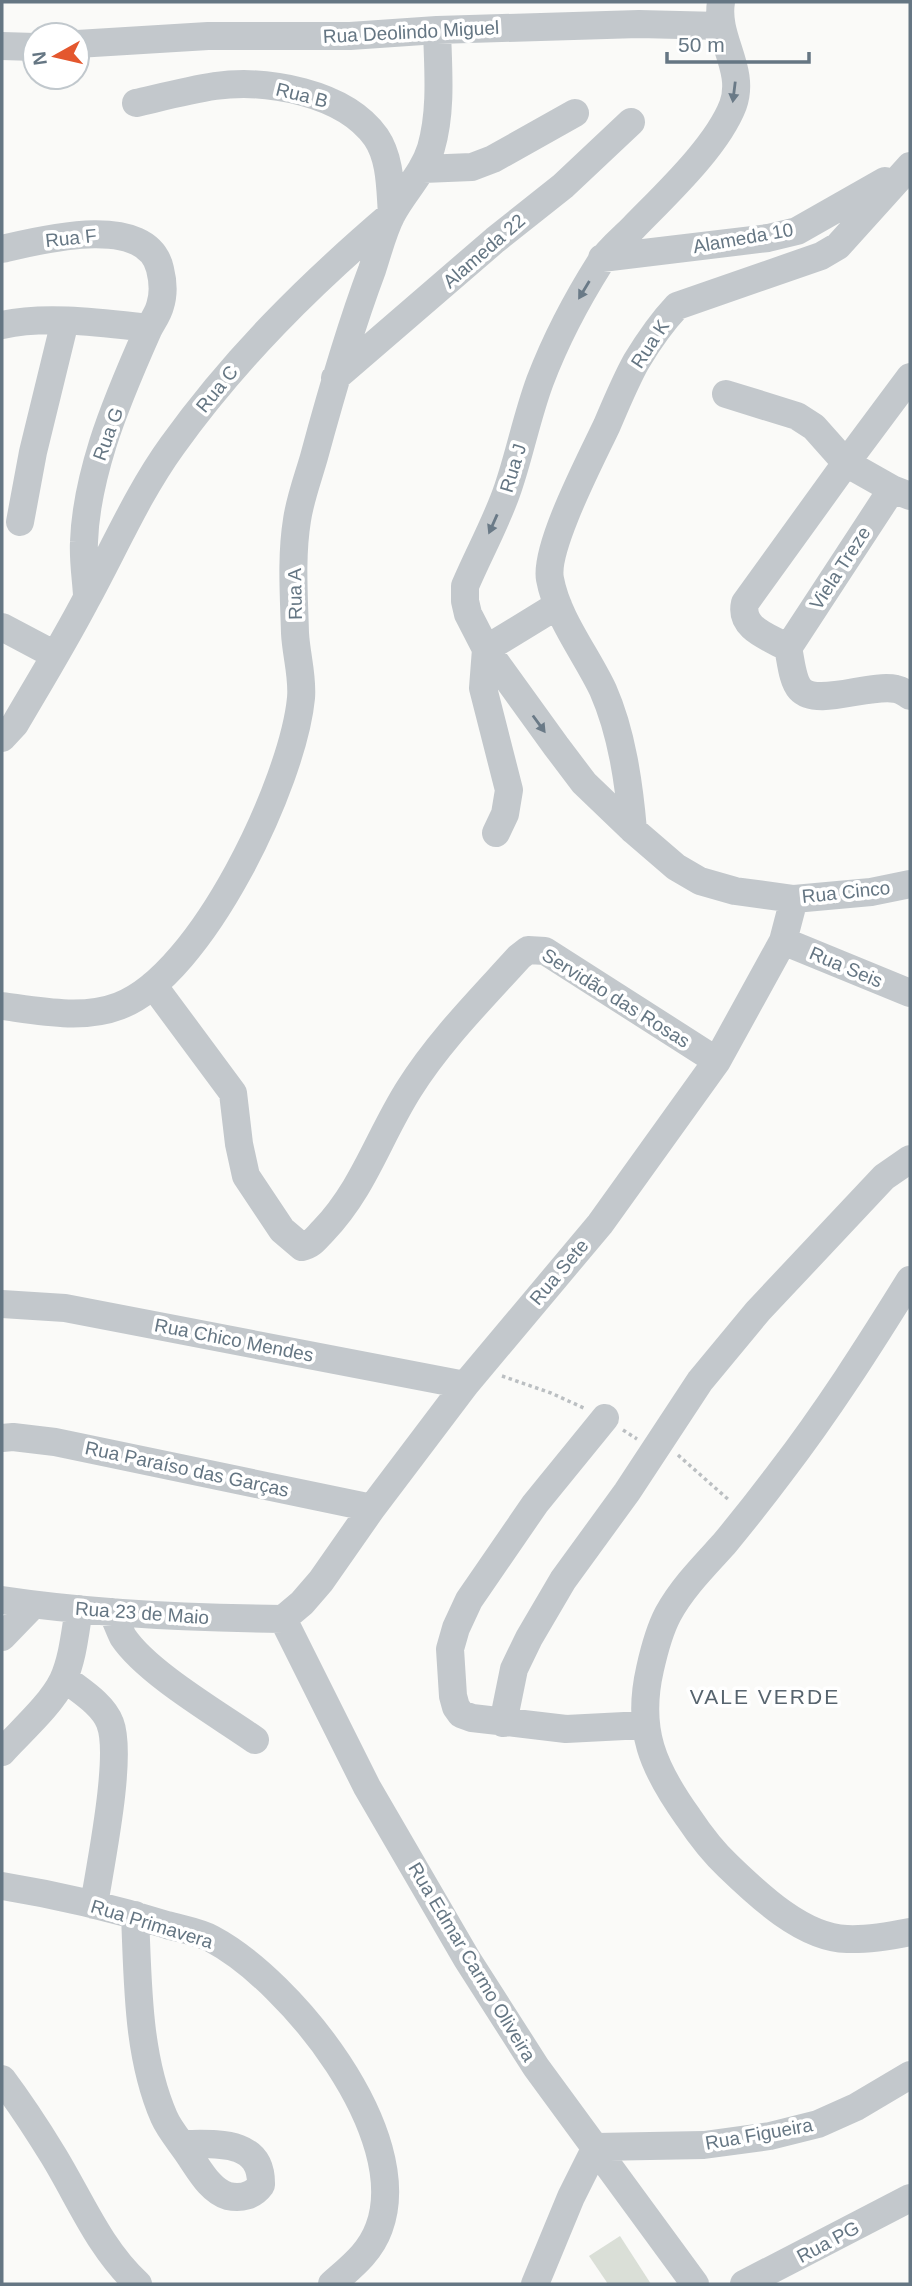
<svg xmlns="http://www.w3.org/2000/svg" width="912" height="2286" viewBox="0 0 912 2286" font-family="Helvetica,sans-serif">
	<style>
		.green { fill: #dadfd7 }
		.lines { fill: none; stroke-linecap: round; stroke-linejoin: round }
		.path { stroke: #bbbfc2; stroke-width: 3.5; stroke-dasharray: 3.5 3.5; stroke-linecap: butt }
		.minor { stroke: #c3c8cc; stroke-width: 28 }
		.oneway { fill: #6a7a87 }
		.labels { text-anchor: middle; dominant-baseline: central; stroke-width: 7; stroke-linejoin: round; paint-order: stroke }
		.street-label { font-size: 19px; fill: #657683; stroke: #fff }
		.neighbourhood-label { font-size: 21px; letter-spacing: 2px; fill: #57646e; stroke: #fff }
	</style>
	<rect width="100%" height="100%" fill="#fafaf8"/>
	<!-- green -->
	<path class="green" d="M620 2236 651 2284H608L589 2256Z"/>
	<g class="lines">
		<!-- path -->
		<path class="path" d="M502 1376 551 1393 586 1409
			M623 1430 637 1439
			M678 1455 730 1501"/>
		<!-- minor -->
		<path class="minor" d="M721 2C715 38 746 69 733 105 717 147 664 196 633 228 622 239 608 250 600 263 576 301 556 339 540 381 527 416 520 453 508 488 497 521 479 553 465 586V601L468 614 486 649 556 746 584 783 633 830 676 867 700 881 735 891 794 899 871 892 910 884
			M77 44 208 36H350L437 30 639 24 720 26
			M2 46 35 47
			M136 103C162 97 189 90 215 86 266 79 344 92 376 137 391 159 390 189 392 214
			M423 169 472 167 493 159 575 113
			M2 249C40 240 147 212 160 269 163 281 164 294 160 306 158 314 152 322 148 330 132 366 115 405 103 443 93 475 85 509 84 542 83 560 86 578 87 595
			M602 258 768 238 797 231 885 181
			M2 325C46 315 103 323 149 328
			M910 377 846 463 745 603C739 629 770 637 788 648 791 660 792 680 800 689 817 708 870 683 896 689 901 690 906 693 910 696
			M335 378 495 240 563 186 631 122
			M726 394 797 416 814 427 846 463 892 489 910 496
			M20 522 33 452 65 321
			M2 627 55 655
			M788 648 892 489
			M2 738 15 724C39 683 64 642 86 600 114 549 138 493 172 446 235 358 309 285 391 215
			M633 830C629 784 622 733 603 690 586 654 557 618 550 579 544 548 592 457 607 425 616 404 625 382 636 362 648 342 661 323 677 306L821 256 838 246 910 166
			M496 833 505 814 509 790 483 688 486 649 558 605
			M783 941 910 993
			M153 985 233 1093 239 1144 246 1176 282 1230 302 1247C312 1245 316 1238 323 1231 364 1188 378 1138 409 1089 439 1041 481 999 519 957L528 950 545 951 717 1061
			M2 1006C39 1011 83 1020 119 1006 202 975 293 782 301 698 303 677 296 654 295 633 294 596 291 557 297 520 300 499 308 478 314 457 331 394 349 331 372 270 378 252 383 231 392 214 404 191 423 174 431 148 442 110 438 68 437 30
			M910 1280C869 1346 827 1412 780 1473 762 1497 743 1521 724 1544 704 1566 682 1588 668 1614 659 1631 654 1651 650 1669 636 1730 653 1768 688 1817 700 1835 712 1851 728 1866 758 1895 803 1938 847 1939 868 1940 890 1936 910 1932
			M2 1304 65 1308 465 1385
			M605 1418 535 1504 469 1600 456 1628 450 1649 453 1696 456 1707 461 1714 472 1718 566 1729 644 1725
			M2 1438 13 1437 55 1442 372 1508
			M2 1600C95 1614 189 1618 283 1619
			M112 1612C116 1620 119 1629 123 1637 147 1673 218 1714 255 1740
			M283 1619 302 1603 321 1581 372 1508 465 1385 600 1224 717 1061 783 941 794 899
			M283 1619 367 1787 467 1959 536 2067 695 2284
			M2 1637 33 1605
			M64 1678C79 1690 103 1704 110 1723 123 1756 100 1866 94 1905
			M503 1723 514 1669 529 1638 563 1580 627 1492 700 1381 758 1311 884 1177 910 1159
			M2 1752C21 1731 51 1705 63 1680 73 1658 75 1632 79 1609
			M2 1886C57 1895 113 1908 167 1925 181 1929 199 1932 212 1939 291 1981 414 2134 379 2228 370 2253 351 2267 332 2284
			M135 1915C138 1982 137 2055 164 2117 170 2131 183 2145 191 2158 200 2171 211 2191 228 2196 241 2199 253 2196 261 2185 262 2139 216 2144 183 2144
			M2 2079C20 2103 37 2129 53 2155 80 2199 99 2248 138 2284
			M596 2147 704 2145 770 2136 818 2124 856 2107 910 2075
			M535 2284 571 2197 596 2147
			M744 2284 910 2198"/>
	</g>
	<!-- one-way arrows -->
	<defs><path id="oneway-solid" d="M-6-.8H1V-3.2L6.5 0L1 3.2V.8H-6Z" transform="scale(1.75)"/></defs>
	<g class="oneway">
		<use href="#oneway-solid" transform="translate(734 92) rotate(97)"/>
		<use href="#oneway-solid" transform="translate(584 290) rotate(121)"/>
		<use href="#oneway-solid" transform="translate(493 524) rotate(114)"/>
		<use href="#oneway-solid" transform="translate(539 724) rotate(54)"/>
	</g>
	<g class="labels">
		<!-- street labels -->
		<g class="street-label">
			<text transform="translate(411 32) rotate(-3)">Rua Deolindo Miguel</text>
			<text transform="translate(302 95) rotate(14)">Rua B</text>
			<text transform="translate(71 238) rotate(-6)">Rua F</text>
			<text transform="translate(743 238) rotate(-10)">Alameda 10</text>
			<text transform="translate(484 251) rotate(-41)">Alameda 22</text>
			<text transform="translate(650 344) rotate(-57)">Rua K</text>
			<text transform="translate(217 389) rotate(-51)">Rua C</text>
			<text transform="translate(108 434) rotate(-70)">Rua G</text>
			<text transform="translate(513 468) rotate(-73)">Rua J</text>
			<text transform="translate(840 568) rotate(-57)">Viela Treze</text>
			<text transform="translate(295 594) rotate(-91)">Rua A</text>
			<text transform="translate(846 892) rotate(-6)">Rua Cinco</text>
			<text transform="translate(846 967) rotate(23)">Rua Seis</text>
			<text transform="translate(616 998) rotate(32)">Servidão das Rosas</text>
			<text transform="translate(559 1272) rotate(-50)">Rua Sete</text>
			<text transform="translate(234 1340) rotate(11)">Rua Chico Mendes</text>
			<text transform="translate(187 1469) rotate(12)">Rua Paraíso das Garças</text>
			<text transform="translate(142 1613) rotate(4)">Rua 23 de Maio</text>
			<text transform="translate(152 1924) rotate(17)">Rua Primavera</text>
			<text transform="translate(472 1962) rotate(59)">Rua Edmar Carmo Oliveira</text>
			<text transform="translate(759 2134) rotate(-10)">Rua Figueira</text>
			<text transform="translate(828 2242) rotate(-28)">Rua PG</text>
		</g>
		<!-- neighbourhood labels -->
		<g class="neighbourhood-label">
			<text x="765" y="1696">VALE VERDE</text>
		</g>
	</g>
	<!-- border -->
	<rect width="912" height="2286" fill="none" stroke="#657683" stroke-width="7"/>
	<!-- north arrow -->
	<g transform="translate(56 56) rotate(262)"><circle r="33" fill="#ffffff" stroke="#c1c8cd" stroke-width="2"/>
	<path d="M0-5L12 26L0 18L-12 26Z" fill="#e4572e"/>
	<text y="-10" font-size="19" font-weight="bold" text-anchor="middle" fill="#657683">N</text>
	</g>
	<!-- scale -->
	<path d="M667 52v10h142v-10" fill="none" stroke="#657683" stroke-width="3.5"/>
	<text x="678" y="52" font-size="21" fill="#657683" stroke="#ffffff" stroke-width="5" paint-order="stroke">50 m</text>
</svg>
